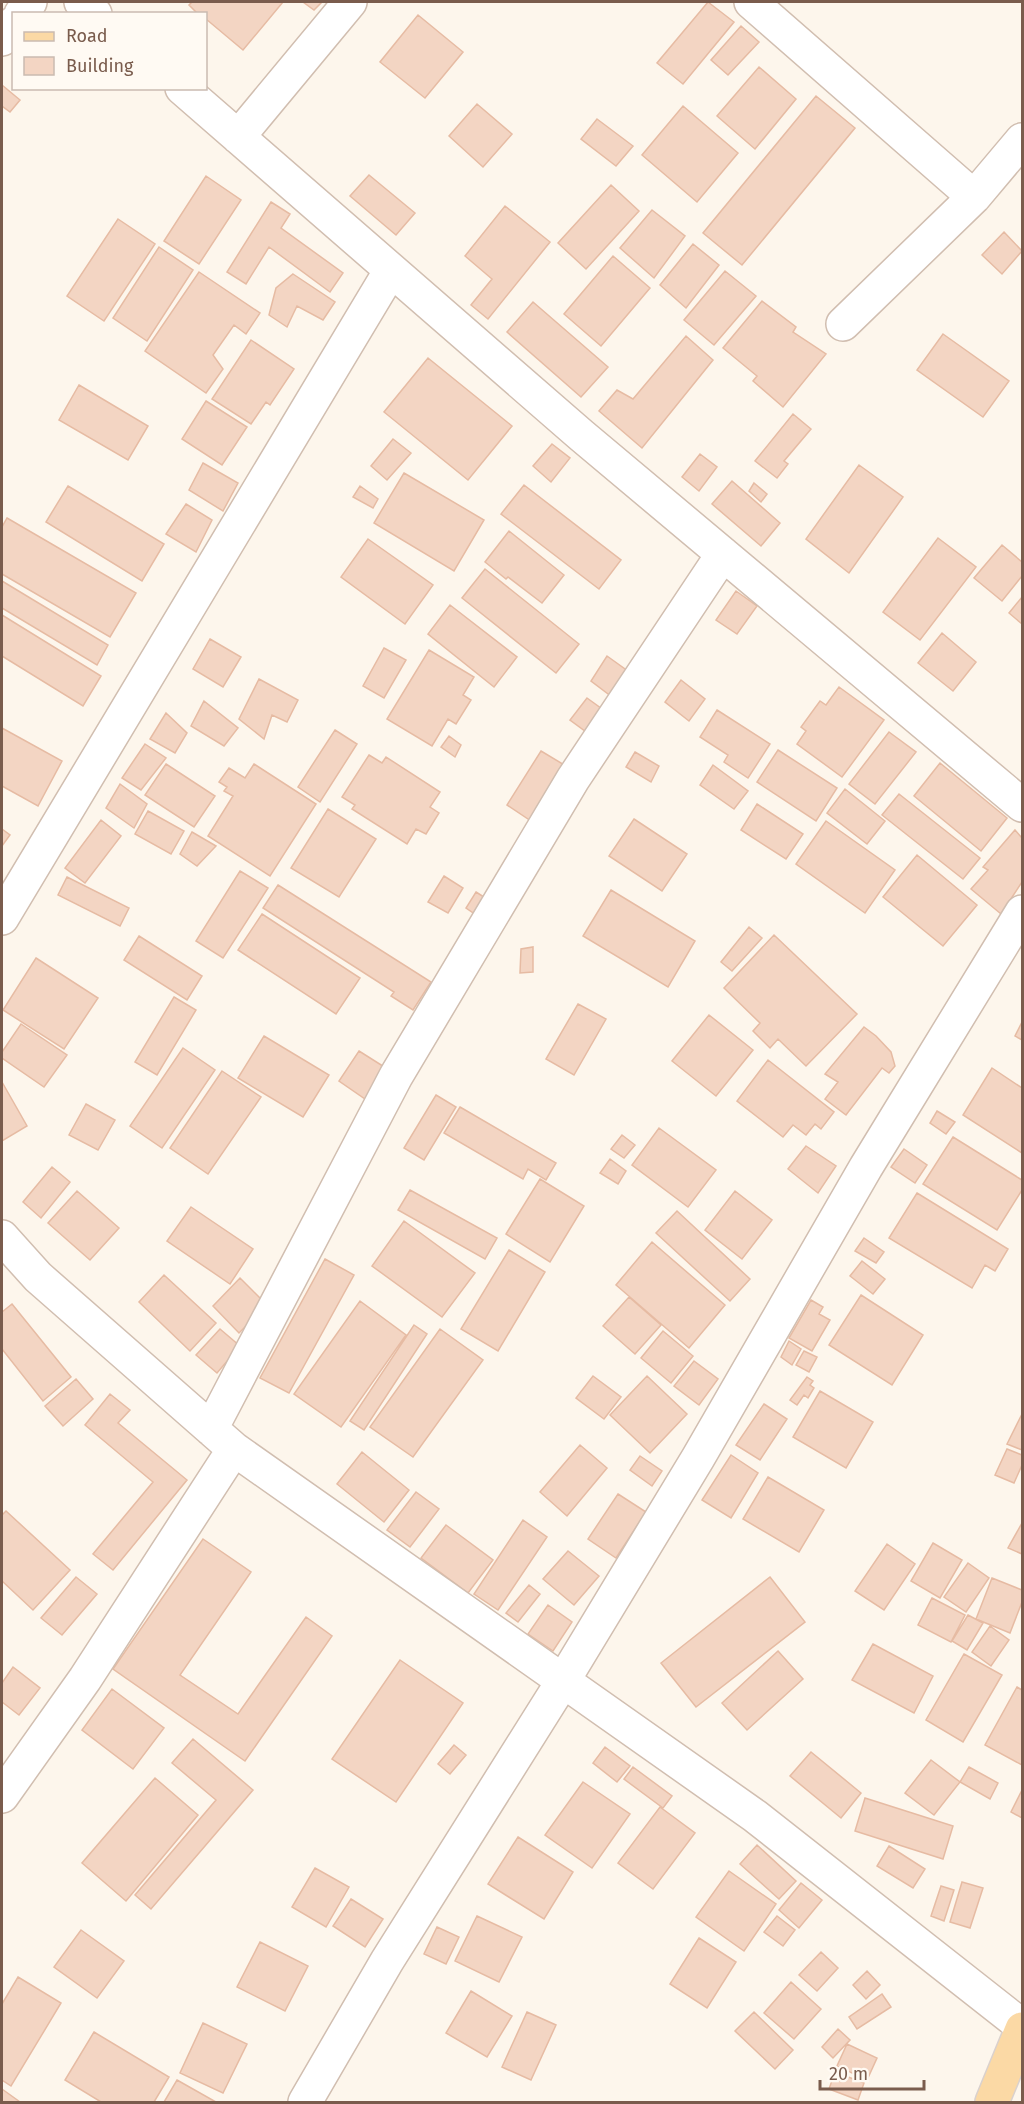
<svg xmlns="http://www.w3.org/2000/svg" width="1024" height="2104" viewBox="0 0 1024 2104" font-family="'Fira Sans',sans-serif">
	<style>
		.building { fill: #f3d5c3; stroke: #e6bba3; stroke-width: 1.5 }
		.lines { fill: none; stroke-linecap: round; stroke-linejoin: round }
		.minor-casing { stroke: #d1beb0; stroke-width: 36 }
		.major-casing { stroke: #dad1cd; stroke-width: 36 }
		.minor { stroke: #fff; stroke-width: 33 }
		.major { stroke: #fbd9a5; stroke-width: 33 }
	</style>
	<rect width="100%" height="100%" fill="#fdf6ec"/>
	<!-- building -->
	<path class="building" d="M192 2H283L243 50 206 19V14H198L189 5Z
		M303 2H322L314 10Z
		M708 2 734 22 683 84 657 63Z
		M418 15 463 52 425 98 380 62Z
		M741 26 759 42 728 75 711 60Z
		M759 67 796 99 755 149 717 116Z
		M2 85 20 100 10 112 2 106Z
		M816 96 855 128 742 265 703 233Z
		M477 104 512 134 483 167 449 136Z
		M683 106 738 153 697 202 642 155Z
		M597 119 633 146 616 166 581 139Z
		M369 175 415 213 396 235 350 196Z
		M206 176 241 200 199 264 164 241Z
		M611 185 639 211 586 269 558 243Z
		M271 202 290 214 281 228 343 273 330 292 269 247 246 284 227 272Z
		M505 206 550 242 488 319 471 305 492 279 465 256Z
		M652 210 685 236 654 278 620 248Z
		M118 219 155 244 104 321 67 296Z
		M1004 232 1022 251 1002 274 982 255Z
		M693 244 719 265 686 308 660 285Z
		M159 247 193 270 147 341 113 318Z
		M613 256 650 288 601 346 564 314Z
		M725 271 756 296 714 345 684 320Z
		M199 272 260 313 246 334 234 325 213 355 223 369 206 393 145 351Z
		M293 274 335 302 323 320 297 306 287 327 269 315 276 288Z
		M762 301 796 327 793 332 826 354 783 407 753 381 757 376 723 348Z
		M533 302 608 367 581 397 507 332Z
		M943 334 1009 381 983 417 917 370Z
		M686 336 713 360 642 448 599 411 617 390 633 399Z
		M251 340 294 369 270 405 266 402 251 424 212 399Z
		M428 358 512 426 468 480 384 412Z
		M79 385 148 426 128 460 59 420Z
		M206 401 247 427 222 465 182 439Z
		M793 414 811 429 784 461 788 464 777 478 755 461Z
		M393 439 411 453 387 480 371 466Z
		M552 444 570 458 551 482 533 466Z
		M700 454 717 467 699 491 682 477Z
		M203 463 238 483 223 511 189 490Z
		M859 465 903 497 849 573 806 539Z
		M404 473 484 520 454 571 374 523Z
		M732 481 780 523 761 546 712 504Z
		M754 483 767 494 761 502 749 491Z
		M524 485 621 560 599 589 501 514Z
		M68 486 164 544 142 581 46 522Z
		M360 486 378 499 373 508 353 497Z
		M186 504 212 520 196 552 166 534Z
		M7 518 136 593 110 637 2 574V527Z
		M509 531 564 575 542 603 508 577 506 579 485 562Z
		M938 538 976 567 920 640 883 612Z
		M368 539 433 585 405 624 341 577Z
		M1002 545 1022 562V576L1002 601 974 578Z
		M485 569 579 644 556 673 462 598Z
		M2 581 108 645 97 665 2 608Z
		M736 591 757 606 737 634 716 620Z
		M1022 597V624L1009 613Z
		M450 605 517 657 494 687 428 634Z
		M2 615 101 676 83 706 2 656Z
		M942 633 976 662 953 691 918 663Z
		M210 639 241 657 223 687 193 669Z
		M384 648 406 660 384 698 363 686Z
		M429 650 474 677 463 695 471 700 456 724 448 719 432 746 387 719Z
		M607 656 632 674 616 700 591 681Z
		M259 679 298 700 287 722 272 715 264 739 239 719Z
		M681 680 705 699 689 721 665 702Z
		M839 687 884 720 842 777 797 744 806 731 801 727 820 701 826 705Z
		M587 698 609 714 593 737 570 720Z
		M204 701 238 728 224 746 191 726Z
		M717 710 770 744 748 778 724 762 728 755 700 737Z
		M166 713 187 733 175 753 150 739Z
		M2 728 62 761 38 806 2 786Z
		M335 730 357 744 320 802 298 787Z
		M889 732 916 752 875 804 849 784Z
		M449 736 461 745 455 757 441 747Z
		M145 744 166 758 141 790 122 778Z
		M778 750 837 788 816 821 757 782Z
		M541 751 566 766 531 821 507 805Z
		M635 752 659 766 651 782 626 767Z
		M369 755 382 763 386 757 440 792 430 807 439 813 426 834 416 829 407 844 352 809 355 805 342 797Z
		M940 763 1007 818 981 851 914 796Z
		M166 764 215 796 194 827 145 795Z
		M254 764 316 804 270 876 208 836 233 796 224 791 227 787 219 782 229 768 245 778Z
		M713 765 748 791 734 809 700 785Z
		M120 784 147 804 134 828 106 808Z
		M845 789 885 821 867 844 827 813Z
		M899 794 980 858 963 879 882 815Z
		M757 804 803 834 786 859 741 830Z
		M328 809 376 839 339 897 291 868Z
		M148 811 184 831 171 854 135 834Z
		M634 819 687 854 662 891 609 856Z
		M101 820 121 836 85 883 65 868Z
		M826 821 895 870 865 913 796 864Z
		M2 829 10 835 2 846Z
		M1015 830 1022 838V882L1001 914 971 889 988 870 983 867Z
		M192 832 216 846 197 866 180 854Z
		M917 855 977 905 943 946 883 897Z
		M240 871 268 888 223 958 196 941Z
		M444 876 463 888 448 913 428 902Z
		M67 877 129 908 120 926 58 895Z
		M278 885 431 982 413 1010 391 996 394 992 263 908Z
		M611 890 695 941 668 987 583 936Z
		M476 892 495 904 485 921 466 908Z
		M262 914 360 978 336 1014 238 950Z
		M749 927 762 938 732 971 721 962Z
		M774 935 857 1014 806 1066 778 1039 770 1048 753 1031 760 1023 724 988Z
		M139 936 202 976 187 1000 124 960Z
		M533 947V972L520 973 521 949Z
		M36 958 98 998 64 1049 3 1010Z
		M174 997 196 1010 157 1075 135 1062Z
		M578 1004 606 1019 574 1075 546 1059Z
		M709 1015 753 1050 716 1096 672 1061Z
		M1022 1022V1040L1015 1036Z
		M21 1024 67 1055 44 1087 2 1058V1052Z
		M864 1027 876 1036 891 1052 895 1066 889 1073 882 1068 846 1115 825 1099 838 1082 825 1074Z
		M264 1036 329 1075 303 1117 238 1078Z
		M183 1048 215 1070 162 1148 130 1126Z
		M359 1051 386 1068 365 1099 339 1081Z
		M768 1060 834 1112 821 1129 815 1124 806 1135 793 1125 783 1137 737 1101Z
		M992 1068 1022 1088V1153L963 1115Z
		M222 1071 261 1097 208 1174 170 1148Z
		M2 1082 27 1126 2 1141Z
		M436 1095 456 1107 424 1160 404 1148Z
		M86 1104 115 1120 98 1150 69 1135Z
		M460 1107 556 1163 546 1180 528 1169 523 1179 444 1133Z
		M937 1111 955 1122 946 1134 930 1123Z
		M659 1128 716 1170 688 1207 632 1165Z
		M622 1135 635 1145 624 1158 611 1149Z
		M953 1137 1022 1180V1190L997 1230 923 1184Z
		M806 1146 836 1166 818 1193 788 1169Z
		M904 1149 927 1165 915 1183 891 1167Z
		M610 1159 626 1171 618 1184 600 1173Z
		M52 1167 70 1182 41 1218 23 1202Z
		M540 1179 584 1206 550 1262 506 1234Z
		M410 1190 497 1238 485 1259 398 1210Z
		M77 1191 119 1228 90 1260 48 1223Z
		M735 1191 772 1220 742 1259 705 1230Z
		M917 1193 1008 1249 995 1271 985 1265 972 1288 889 1238Z
		M191 1207 253 1249 230 1284 167 1241Z
		M677 1211 750 1279 730 1301 656 1233Z
		M404 1221 475 1273 442 1317 372 1266Z
		M864 1238 884 1252 876 1263 855 1251Z
		M652 1242 725 1305 689 1348 616 1285Z
		M509 1250 545 1272 498 1351 461 1329Z
		M325 1259 354 1275 289 1393 260 1378Z
		M862 1261 885 1279 873 1294 850 1276Z
		M164 1275 216 1323 190 1351 139 1302Z
		M240 1278 267 1305 239 1333 213 1306Z
		M861 1295 923 1335 892 1385 829 1345Z
		M629 1297 661 1325 635 1354 603 1326Z
		M811 1300 823 1307 819 1314 830 1320 812 1351 789 1338Z
		M360 1301 406 1335 341 1427 294 1394Z
		M12 1304 71 1377 43 1401 2 1349V1312Z
		M414 1325 427 1334 364 1430 350 1421Z
		M220 1329 240 1346 217 1373 196 1355Z
		M440 1329 483 1360 413 1457 370 1427Z
		M663 1331 693 1356 671 1383 641 1358Z
		M789 1341 801 1349 792 1365 781 1357Z
		M804 1351 817 1357 809 1372 796 1365Z
		M694 1361 718 1379 699 1405 674 1386Z
		M593 1376 621 1397 604 1419 576 1398Z
		M647 1376 687 1414 650 1453 610 1415Z
		M807 1377 813 1381 810 1385 814 1388 808 1398 804 1395 797 1405 790 1400Z
		M76 1379 93 1399 63 1426 45 1406Z
		M820 1391 873 1422 846 1468 793 1437Z
		M110 1394 130 1410 118 1423 187 1480 113 1570 93 1554 153 1482 85 1425Z
		M764 1404 787 1419 760 1460 736 1445Z
		M1022 1414V1450L1007 1444Z
		M580 1445 607 1468 567 1516 540 1492Z
		M1007 1449 1022 1455V1465L1014 1483 995 1475Z
		M362 1452 409 1490 384 1522 337 1484Z
		M731 1455 758 1473 731 1518 702 1500Z
		M640 1456 662 1471 652 1486 630 1470Z
		M768 1477 824 1510 799 1552 743 1519Z
		M416 1492 439 1509 410 1547 387 1530Z
		M618 1494 646 1512 616 1558 588 1539Z
		M6 1511 70 1570 33 1610 2 1581V1515Z
		M523 1520 547 1537 498 1610 474 1594Z
		M1022 1523V1554L1008 1548Z
		M446 1525 493 1560 468 1593 421 1558Z
		M203 1539 251 1572 180 1675 238 1714 306 1617 332 1636 245 1761 113 1669Z
		M933 1543 962 1560 940 1598 911 1581Z
		M887 1544 915 1564 884 1610 855 1591Z
		M568 1551 599 1576 574 1605 543 1579Z
		M968 1563 989 1578 966 1612 944 1597Z
		M76 1577 97 1594 62 1635 41 1618Z
		M770 1577 805 1622 696 1707 661 1663Z
		M992 1578 1022 1590V1602L1010 1633 976 1619Z
		M529 1585 540 1594 518 1622 506 1613Z
		M932 1598 965 1615 951 1642 918 1625Z
		M548 1605 572 1622 553 1651 528 1634Z
		M968 1615 983 1623 967 1650 952 1641Z
		M990 1626 1009 1640 991 1666 972 1652Z
		M873 1644 933 1676 914 1713 852 1680Z
		M778 1651 803 1679 747 1730 722 1703Z
		M964 1654 1002 1675 963 1742 926 1720Z
		M400 1660 463 1703 396 1802 332 1759Z
		M13 1667 40 1688 19 1715 2 1702V1683Z
		M1017 1687 1022 1690V1765L985 1745Z
		M112 1689 164 1728 133 1769 82 1730Z
		M193 1739 253 1790 151 1909 135 1895 216 1800 172 1763Z
		M454 1745 466 1755 450 1774 438 1764Z
		M605 1747 630 1766 617 1782 593 1763Z
		M811 1752 861 1793 841 1818 790 1776Z
		M931 1760 960 1782 934 1815 905 1793Z
		M633 1767 672 1796 663 1808 624 1779Z
		M969 1767 998 1783 990 1799 960 1782Z
		M155 1778 198 1815 126 1901 82 1863Z
		M583 1782 630 1814 592 1868 545 1835Z
		M1022 1790V1818L1011 1812Z
		M865 1798 953 1826 943 1859 855 1831Z
		M660 1807 695 1833 653 1889 618 1863Z
		M518 1837 573 1872 544 1919 488 1884Z
		M757 1845 796 1881 779 1899 740 1864Z
		M889 1846 925 1869 913 1888 877 1866Z
		M315 1868 349 1887 326 1927 292 1907Z
		M729 1871 776 1904 744 1951 696 1917Z
		M962 1882 983 1888 970 1928 950 1922Z
		M801 1883 822 1900 799 1928 779 1910Z
		M941 1886 954 1890 944 1921 931 1916Z
		M351 1899 383 1919 365 1947 333 1926Z
		M477 1916 522 1937 499 1982 455 1961Z
		M777 1916 795 1930 783 1946 764 1932Z
		M437 1927 459 1937 446 1964 424 1954Z
		M81 1930 124 1961 97 1998 54 1967Z
		M699 1938 736 1962 707 2008 670 1984Z
		M260 1942 308 1966 285 2011 237 1987Z
		M821 1952 838 1968 817 1991 799 1975Z
		M867 1971 880 1985 866 1999 853 1985Z
		M18 1977 61 2003 11 2086 2 2080V2004Z
		M791 1982 821 2009 794 2039 764 2013Z
		M471 1991 512 2016 487 2057 446 2033Z
		M882 1994 891 2007 857 2029 849 2017Z
		M527 2012 556 2025 531 2080 502 2067Z
		M754 2012 793 2050 775 2069 735 2031Z
		M203 2023 247 2044 223 2093 180 2073Z
		M838 2029 850 2040 833 2058 822 2047Z
		M94 2032 169 2077 154 2102H101L65 2080Z
		M847 2044 877 2058 867 2080 837 2066Z
		M835 2072 864 2083 858 2100 829 2089Z
		M177 2080 216 2102H164Z
		M2 2089 20 2102H2Z"/>
	<g class="lines">
		<!-- minor casing -->
		<g class="minor-casing">
			<path id="minor" d="M81 2 95 14
				M751 2 974 197
				M21 14 30 2
				M2 39 14 23
				M182 88 581 435 1022 805
				M238 137 350 2
				M843 324 974 197 1022 140
				M2 918 391 270
				M2 1237 38 1277 234 1449 755 1816 1022 2026
				M211 1429 396 1076 573 779 723 554
				M2 1796 85 1679 234 1449
				M305 2102 387 1961 563 1681 698 1458 866 1167 1022 912"/>
		</g>
		<!-- major casing -->
		<g class="major-casing">
			<path id="major" d="M992 2102 1022 2029"/>
		</g>
		<!-- minor -->
		<use href="#minor" class="minor"/>
		<!-- major -->
		<use href="#major" class="major"/>
	</g>
	<!-- border -->
	<rect width="1024" height="2104" fill="none" stroke="#7a5c4d" stroke-width="6"/>
	<!-- legend -->
	<rect x="12" y="12" width="195" height="78" fill="#fffaf3" stroke="#cabbb1" stroke-width="1.5"/>
	<rect x="24" y="32" width="30" height="9" fill="#fbd9a5" stroke="#cabbb1" stroke-width="1.5"/>
	<text x="66" y="42" font-size="18" fill="#7a5c4d">Road</text>
	<rect x="24" y="57" width="30" height="18" fill="#f3d5c3" stroke="#cabbb1" stroke-width="1.5"/>
	<text x="66" y="72" font-size="18" fill="#7a5c4d">Building</text>
	<!-- scale -->
	<path d="M820 2080v9h104v-9" fill="none" stroke="#7a5c4d" stroke-width="3"/>
	<text x="829" y="2080" font-size="18" fill="#7a5c4d" stroke="#fffaf3" stroke-width="4.5" paint-order="stroke">20 m</text>
</svg>
